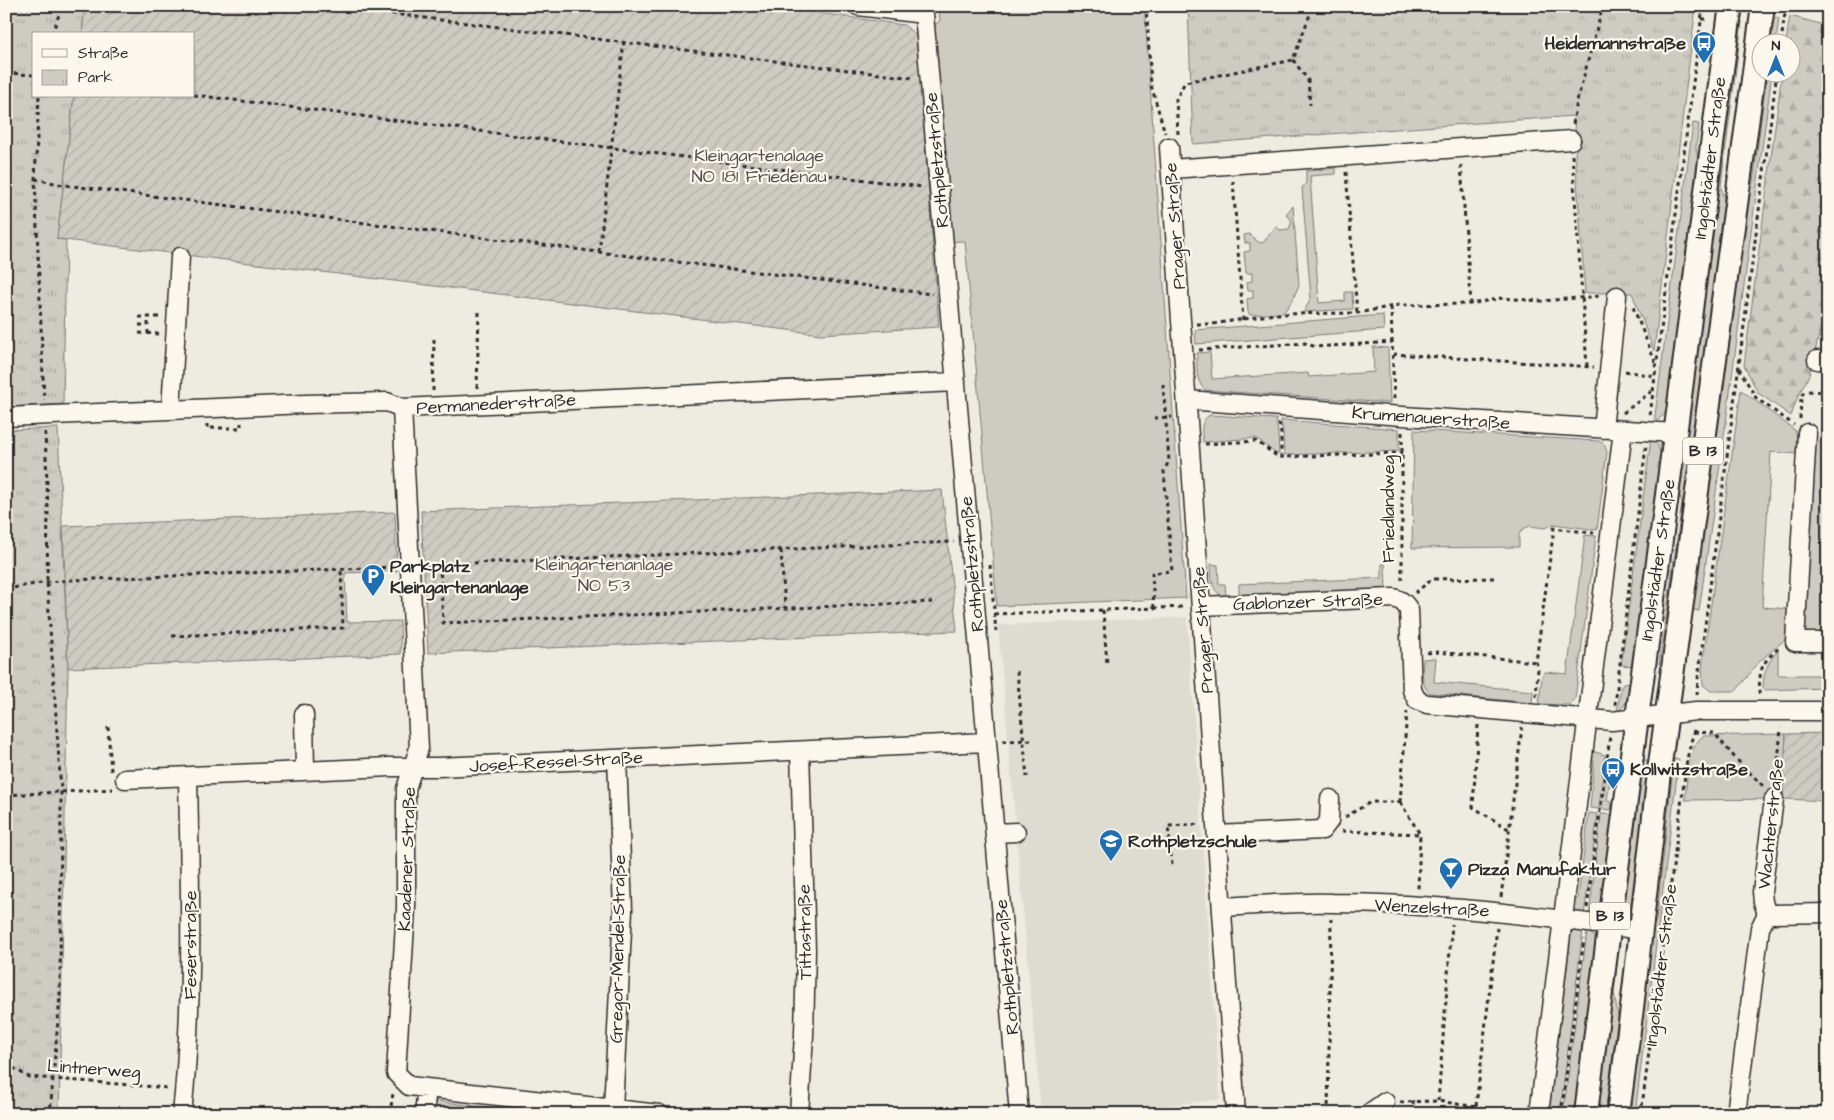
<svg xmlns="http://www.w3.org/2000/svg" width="1834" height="1120" viewBox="0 0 1834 1120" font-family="'Architects Daughter',sans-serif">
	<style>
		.built { fill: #dedbd1 }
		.grass { fill: #cecbc2; stroke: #7c7b76 }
		.forest { fill: url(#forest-firs); stroke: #7c7b76 }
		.park { fill: url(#park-tufts); stroke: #7c7b76 }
		.garden { fill: url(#garden-furrows); stroke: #7c7b76 }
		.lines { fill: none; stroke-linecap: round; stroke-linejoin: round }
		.minor-casing { stroke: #2b2b2b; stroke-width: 21 }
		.major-casing { stroke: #2b2b2b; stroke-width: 26 }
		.path { stroke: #2b2b2b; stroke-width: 3; stroke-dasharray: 4 4; stroke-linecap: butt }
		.minor { stroke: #fbf7ec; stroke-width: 18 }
		.major { stroke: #fbf7ec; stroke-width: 22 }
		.labels { text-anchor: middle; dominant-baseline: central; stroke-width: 4.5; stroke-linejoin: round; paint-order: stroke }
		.shield { fill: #fbf7ec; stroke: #696865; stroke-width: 1 }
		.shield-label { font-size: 16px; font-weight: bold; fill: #2b2b2b }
		.poi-label { font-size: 18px; font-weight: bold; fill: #2b2b2b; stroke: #fbf7ec; text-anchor: start }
		.park-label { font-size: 18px; fill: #545351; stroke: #fbf7ec }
		.street-label { font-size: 18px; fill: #2b2b2b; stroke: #fbf7ec }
	</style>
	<defs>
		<pattern id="forest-firs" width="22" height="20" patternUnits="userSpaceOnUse" patternTransform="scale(1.25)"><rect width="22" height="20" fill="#cecbc2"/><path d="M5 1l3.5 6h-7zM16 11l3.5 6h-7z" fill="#b1aea7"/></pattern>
		<pattern id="park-tufts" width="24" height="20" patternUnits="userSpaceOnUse" patternTransform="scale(1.25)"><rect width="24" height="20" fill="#cecbc2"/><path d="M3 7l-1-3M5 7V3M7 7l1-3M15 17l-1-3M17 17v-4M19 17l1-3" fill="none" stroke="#b1aea7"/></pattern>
		<pattern id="garden-furrows" width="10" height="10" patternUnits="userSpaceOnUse" patternTransform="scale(1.25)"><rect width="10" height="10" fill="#cecbc2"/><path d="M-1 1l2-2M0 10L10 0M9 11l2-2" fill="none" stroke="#b1aea7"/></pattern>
	</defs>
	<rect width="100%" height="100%" fill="#eeebe0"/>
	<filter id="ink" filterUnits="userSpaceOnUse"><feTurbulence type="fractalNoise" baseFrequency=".02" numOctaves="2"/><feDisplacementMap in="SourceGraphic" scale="10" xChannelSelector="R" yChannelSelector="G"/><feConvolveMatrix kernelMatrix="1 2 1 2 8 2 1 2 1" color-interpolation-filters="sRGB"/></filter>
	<g filter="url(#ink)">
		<!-- built -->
		<path class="built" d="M1187 617 1220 1099 1097 1114H1041L998 625Z"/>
		<!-- grass -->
		<path class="grass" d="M946 6H1143L1145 15 1186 598 997 606 965 241 933 242 917 36 940 21 939 9Z
			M1776 17 1779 18 1776 42H1771L1773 21Z
			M1737 20 1742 21 1721 186 1725 206 1663 664H1659L1682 503 1677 486Z
			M1767 73H1772L1726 422 1699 611 1688 609 1747 195 1753 182Z
			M1693 123 1699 124 1696 148 1699 164 1669 407 1665 414 1654 423Z
			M1336 168V174L1310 176 1319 303 1345 301V292H1352L1353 309 1304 312 1311 298 1302 188 1306 183V171Z
			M1293 206 1299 285 1292 301 1283 313 1250 315 1248 312 1247 299 1253 298V290H1248L1247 282 1252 281V273H1246L1244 252 1250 251V243H1245L1244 235 1249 234 1258 242 1263 243 1276 226 1280 230 1289 229 1292 221 1286 214Z
			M1828 289V338L1819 337 1826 308Z
			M1383 315 1384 330 1196 344 1195 330Z
			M1373 347 1388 348 1390 403 1205 390C1195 382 1197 364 1197 353L1210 352 1212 379 1308 373 1309 377 1374 372Z
			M1741 390 1796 431 1799 454 1771 452 1762 607 1789 609 1790 635 1759 662 1736 691H1711L1703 685 1702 668Z
			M1210 415 1276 419 1278 434 1279 454H1276L1256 438 1203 442C1202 431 1199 421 1210 415Z
			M1281 420 1399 429V451L1284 455 1283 433Z
			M1414 430 1599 441 1604 444 1607 452 1597 530 1554 524 1545 528 1530 526 1523 529 1519 534V547L1412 548Z
			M1810 438 1828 445V637H1811L1802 632Z
			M1651 439 1658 445 1662 458 1634 666 1621 665Z
			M1585 535 1596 536 1575 699 1570 705 1539 704 1542 676 1545 672 1567 674Z
			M1211 564 1218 565 1219 584H1225L1226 597C1210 593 1212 578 1211 564Z
			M1382 564H1385L1386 590 1239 596V584L1382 578Z
			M1778 650V675H1828V688L1763 690C1763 673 1767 663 1778 650Z
			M1436 658 1434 682 1533 691 1532 703 1430 693C1420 685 1423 670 1423 659Z
			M1632 683C1629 696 1628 704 1617 712L1621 687 1623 684Z
			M1786 734 1783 799 1685 800C1687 782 1687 748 1703 736Z
			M1592 751 1605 755 1599 809 1590 808 1594 761 1589 756Z
			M1608 757 1617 759 1615 780H1610L1607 801 1612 802 1611 810 1602 809Z
			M1674 759H1679L1635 1114H1623L1646 940 1656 920Z
			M1639 760H1650L1629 918 1620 917Z
			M1589 813 1598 814 1584 915 1572 912V902L1578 898Z
			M1601 814 1616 815 1603 907 1599 912 1589 916Z
			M1576 930H1583L1560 1114H1549L1570 944 1568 940 1569 933Z
			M1587 932 1593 935 1597 940 1577 1114H1563Z
			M1620 936 1614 993 1618 1016 1605 1114H1594L1616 937Z"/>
		<!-- forest -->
		<path class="forest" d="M1790 16 1828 26V289L1826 308 1809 375 1798 396 1791 416 1758 393 1744 365 1782 73 1792 72V42H1786Z"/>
		<!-- park -->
		<path class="park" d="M6 6H85L82 34H34V96H74L57 239 66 240 63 404 6 407Z
			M1188 6H1696L1654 351 1632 293H1585L1575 152 1582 140 1575 130 1573 116 1193 144Z
			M58 428 68 668 59 1114H6V430Z
			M435 1101 542 1114H434Z"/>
		<!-- garden -->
		<path class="garden" d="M85 6H769L904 25 917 36 939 327 820 334 57 239 74 96H194V34H82Z
			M942 490 957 631 428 653 421 511Z
			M395 512 397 571 345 573 347 622 400 621 401 654 68 668 63 526Z
			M1828 733V801L1783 799 1786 734Z"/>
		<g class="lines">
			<!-- minor casing -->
			<g class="minor-casing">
				<path id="minor" d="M858 6 924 14 1019 1114
					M1169 147 1236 1114
					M1171 169 1571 140
					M1817 360 1828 361
					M1187 400 1402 416 1675 433
					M402 408 419 748 406 789V908L396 1073 409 1086 659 1114
					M171 410 180 257
					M6 417 306 404 387 402 402 408 956 382
					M1603 429 1617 296
					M1807 433 1795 642H1828
					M1201 606 1393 598C1401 600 1404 602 1409 610L1412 690 1417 700 1427 704 1612 721 1696 711H1828
					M304 714 305 770
					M125 779 390 767H438L987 742
					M995 833 1016 832
					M1217 835 1322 830 1329 821 1330 799
					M1222 907C1258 905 1295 902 1332 903 1435 903 1539 916 1641 930
					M1767 914 1828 913
					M613 1109 623 910 617 759
					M182 1114C194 1002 190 889 188 777
					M424 1114 427 1088
					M799 1114 804 1035 806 950 800 751
					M1368 1114 1385 1102
					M1539 1114C1568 886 1594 658 1623 430
					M1736 1114 1760 928 1767 914 1763 902 1762 892 1774 799"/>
			</g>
			<!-- major casing -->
			<g class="major-casing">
				<path id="major" d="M1586 1114C1613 887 1645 661 1675 435 1694 292 1710 149 1731 6
					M1618 1114 1632 1008 1660 764 1763 6"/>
			</g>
			<!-- path -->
			<path class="path" d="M328 6 913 78
				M1145 6 1147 18 1151 85 1165 133
				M1702 19H1707
				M52 34 62 6
				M1781 42 1786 6
				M1293 60 1308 80 1310 105
				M6 73 34 75
				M194 95 922 187
				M39 96 35 179 44 400
				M1573 124 1577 101 1603 6
				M1178 134 1176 99 1185 82 1293 60 1313 6
				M1572 155 1587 366
				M1461 165 1471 304
				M1346 172 1357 313
				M35 179 64 185 932 294
				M1233 181 1243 320
				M599 252 624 41
				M1391 307 1394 400
				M1633 307 1656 364
				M139 317H161
				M1197 324H1213L1275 314 1357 313 1399 305 1471 304 1501 298 1542 301 1601 296
				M139 325H148
				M139 333 161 334
				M148 334V317
				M1199 350 1305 343 1316 347 1392 342
				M1393 354 1594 367
				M1739 368 1756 398 1794 425
				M1625 371 1654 376
				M477 388 479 312
				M433 391 434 339
				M1623 413 1652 391
				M1650 415 1703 6
				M1154 418 1172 417
				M1800 419 1801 397 1803 393 1808 391 1828 392
				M1279 423 1281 433V457
				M207 424V428H241V423
				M45 432 48 509 47 582 61 791 60 996 50 1114
				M1402 432V583
				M1205 444 1256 441 1277 456 1281 457 1402 453
				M781 550 785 608
				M426 565 954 542
				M440 565 443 623 932 602
				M990 565 996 631
				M6 589 47 582 71 580 395 567
				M1415 593 1432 579 1497 578
				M1154 608 1152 573 1172 571 1164 471 1169 461 1163 384
				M1103 610 1107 664
				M994 614 1185 607
				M172 636 343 628 341 569
				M1427 653 1437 652 1536 662
				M1017 671 1027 777
				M1759 694C1760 668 1760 664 1781 646
				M1697 695 1698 679 1777 72
				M1536 697 1538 668 1536 662 1554 528 1594 533
				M1615 705 1646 446
				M1478 725 1473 807 1510 830
				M108 727 111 771
				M1694 732 1714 733 1736 759 1764 787
				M1003 741 1035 740
				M1776 784 1781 728
				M6 795 113 789
				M1400 802 1420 834 1418 890
				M1400 802 1407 712
				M1345 817 1371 802H1400
				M1342 831 1420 834
				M1172 865 1168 826 1200 824
				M1501 897 1522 727
				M1587 908 1610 736
				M6 1064 29 1077 169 1088
				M1413 1101 1414 1114
				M1438 1101 1452 924
				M1400 1102 1438 1101 1522 1114
				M1476 1106 1497 928
				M198 1107 268 1114
				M390 1114 393 1093
				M1328 1114 1331 919
				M1561 1114 1584 939
				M1641 1114 1687 759 1695 726"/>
			<!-- minor -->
			<use href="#minor" class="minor"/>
			<!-- major -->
			<use href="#major" class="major"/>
		</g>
	</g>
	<!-- icons -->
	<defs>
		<g id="bus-pin" transform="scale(1.25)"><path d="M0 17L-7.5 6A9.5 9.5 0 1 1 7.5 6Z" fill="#1f6fb2" stroke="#fbf7ec"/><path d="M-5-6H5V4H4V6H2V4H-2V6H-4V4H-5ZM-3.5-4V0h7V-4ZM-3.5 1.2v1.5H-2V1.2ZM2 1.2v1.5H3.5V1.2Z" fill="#fff"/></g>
		<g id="parking-pin" transform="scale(1.25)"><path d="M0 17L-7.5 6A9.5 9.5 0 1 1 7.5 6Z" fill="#1f6fb2" stroke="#fbf7ec"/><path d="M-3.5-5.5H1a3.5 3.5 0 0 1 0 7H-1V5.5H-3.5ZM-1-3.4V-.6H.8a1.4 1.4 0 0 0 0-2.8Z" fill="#fff"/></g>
		<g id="school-pin" transform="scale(1.25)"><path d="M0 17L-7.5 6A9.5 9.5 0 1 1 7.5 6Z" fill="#1f6fb2" stroke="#fbf7ec"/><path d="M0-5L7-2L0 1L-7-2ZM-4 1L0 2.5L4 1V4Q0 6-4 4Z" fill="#fff"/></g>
		<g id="bar-pin" transform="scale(1.25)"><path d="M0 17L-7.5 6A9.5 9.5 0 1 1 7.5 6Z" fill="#1f6fb2" stroke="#fbf7ec"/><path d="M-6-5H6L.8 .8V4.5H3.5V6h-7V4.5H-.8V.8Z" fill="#fff"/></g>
	</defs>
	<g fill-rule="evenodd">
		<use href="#bus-pin" x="1704" y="43"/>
		<use href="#parking-pin" x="373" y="576"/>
		<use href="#bus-pin" x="1613" y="769"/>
		<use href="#school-pin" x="1111" y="841"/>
		<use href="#bar-pin" x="1451" y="869"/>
	</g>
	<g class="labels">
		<!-- shield labels -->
		<g class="shield">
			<rect x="1683" y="437.5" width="40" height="27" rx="4"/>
			<rect x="1590" y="902.5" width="40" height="27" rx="4"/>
		</g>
		<g class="shield-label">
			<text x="1703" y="451">B 13</text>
			<text x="1610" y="916">B 13</text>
		</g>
		<!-- poi labels -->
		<g class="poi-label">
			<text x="1686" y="43" text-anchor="end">Heidemannstraße</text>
			<text x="390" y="566">Parkplatz<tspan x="390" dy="21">Kleingartenanlage</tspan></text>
			<text x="1630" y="769">Kollwitzstraße</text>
			<text x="1128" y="841">Rothpletzschule</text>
			<text x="1468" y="869">Pizza Manufaktur</text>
		</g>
		<!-- park labels -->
		<g class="park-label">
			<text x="759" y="155">Kleingartenalage<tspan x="759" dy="21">NO 181 Friedenau</tspan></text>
			<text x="604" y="564">Kleingartenanlage<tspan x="604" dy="21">NO 53</tspan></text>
		</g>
		<!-- street labels -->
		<g class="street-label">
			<text transform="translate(1710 158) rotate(-83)">Ingolstädter Straße</text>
			<text transform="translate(937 160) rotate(-95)">Rothpletzstraße</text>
			<text transform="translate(1175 226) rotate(-94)">Prager Straße</text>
			<text transform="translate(496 404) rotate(-3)">Permanederstraße</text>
			<text transform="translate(1431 418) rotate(4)">Krumenauerstraße</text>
			<text transform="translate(1388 509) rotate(-90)">Friedlandweg</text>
			<text transform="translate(1658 560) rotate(-82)">Ingolstädter Straße</text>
			<text transform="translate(972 564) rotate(-95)">Rothpletzstraße</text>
			<text transform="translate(1308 602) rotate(-2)">Gablonzer Straße</text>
			<text transform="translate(1203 630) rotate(-94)">Prager Straße</text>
			<text transform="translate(556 762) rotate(-3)">Josef-Ressel-Straße</text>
			<text transform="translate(1771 824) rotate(-84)">Wachterstraße</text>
			<text transform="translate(407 859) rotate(-88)">Kaadener Straße</text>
			<text transform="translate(1432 908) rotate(3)">Wenzelstraße</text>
			<text transform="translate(805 932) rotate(-91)">Tittastraße</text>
			<text transform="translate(190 945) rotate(-90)">Feserstraße</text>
			<text transform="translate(618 949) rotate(-89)">Gregor-Mendel-Straße</text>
			<text transform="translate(1661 965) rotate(-83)">Ingolstädter Straße</text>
			<text transform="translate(1007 967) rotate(-95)">Rothpletzstraße</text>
			<text transform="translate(94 1069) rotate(4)">Lintnerweg</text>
		</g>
	</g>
	<!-- margin -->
	<rect width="1834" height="1120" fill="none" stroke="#fbf7ec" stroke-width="25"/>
	<rect x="12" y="12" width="1809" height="1095" fill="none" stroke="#2b2b2b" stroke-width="2" filter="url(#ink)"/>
	<!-- legend -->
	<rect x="32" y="32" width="162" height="65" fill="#fbf7ec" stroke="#a8a59f"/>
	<rect x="42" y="49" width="25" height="8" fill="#fbf7ec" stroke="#a8a59f"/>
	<text x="78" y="58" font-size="15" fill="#2b2b2b">Straße</text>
	<rect x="42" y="70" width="25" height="15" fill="url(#park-tufts)" stroke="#a8a59f"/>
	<text x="78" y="82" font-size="15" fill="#2b2b2b">Park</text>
	<!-- north arrow -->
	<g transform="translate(1776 58)"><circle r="24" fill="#fbf7ec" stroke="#a8a59f"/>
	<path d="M0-4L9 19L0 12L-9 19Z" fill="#1f6fb2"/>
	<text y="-8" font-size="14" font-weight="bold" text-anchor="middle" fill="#2b2b2b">N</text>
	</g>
</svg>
